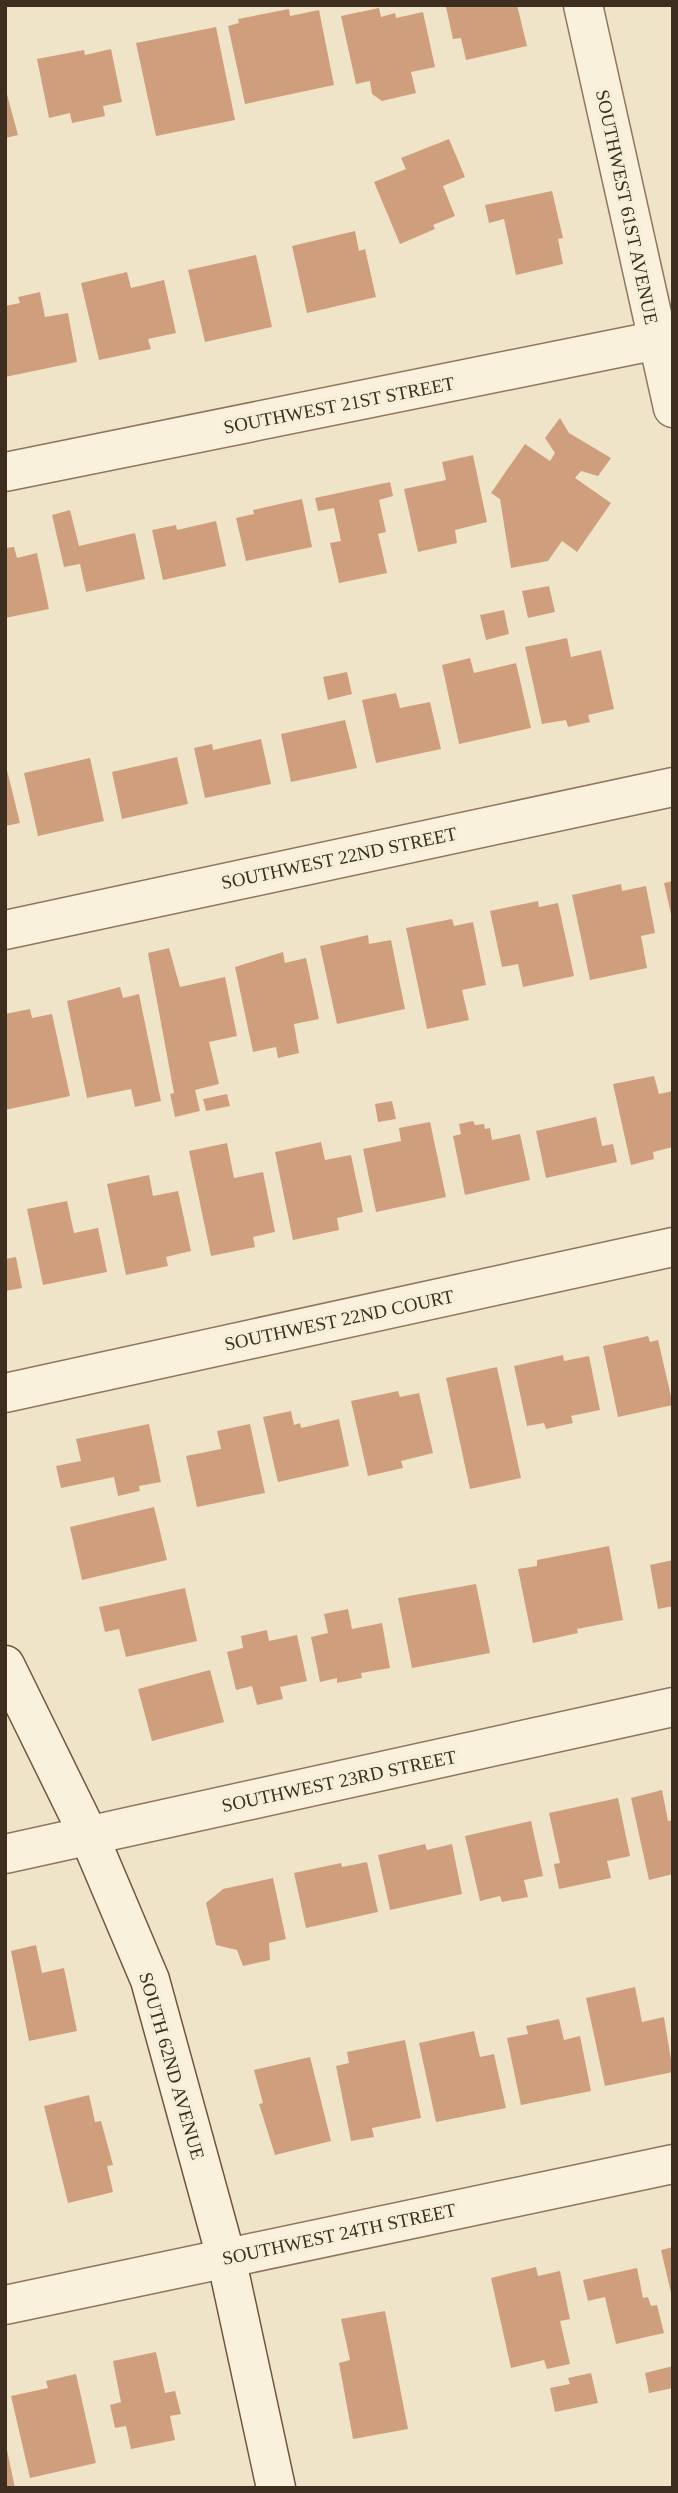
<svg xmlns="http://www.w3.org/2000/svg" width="678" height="2493" viewBox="0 0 678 2493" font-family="Georgia,serif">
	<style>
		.building { fill: #cf9f7d }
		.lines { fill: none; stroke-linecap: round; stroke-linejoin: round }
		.street-casing { stroke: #8d765c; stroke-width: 41 }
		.secondary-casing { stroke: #6f573f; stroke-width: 41 }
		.street { stroke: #faf1dc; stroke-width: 38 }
		.secondary { stroke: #faf1dc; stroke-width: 38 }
		.labels { text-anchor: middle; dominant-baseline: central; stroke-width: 7; stroke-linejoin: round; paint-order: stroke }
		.street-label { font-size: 19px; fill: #3d2e20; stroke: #f7eed8 }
	</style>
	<rect width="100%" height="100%" fill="#f0e4c8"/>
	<!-- building -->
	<path class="building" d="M453 5H517L527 46 466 60 461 38 453 39 446 7Z
		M379 8 381 17 395 13 396 18 423 12 435 67 411 72 416 93 382 101 372 94 370 81 356 84 341 16Z
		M289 9 290 16 319 10 334 85 245 104 228 26 239 23 238 19Z
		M216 27 235 120 156 136 136 43Z
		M111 49 122 102 103 106 105 116 72 123 70 113 49 118 37 59 84 50 85 55Z
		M5 87 18 135 5 138Z
		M449 139 465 177 443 186 455 216 433 225 435 229 400 244 374 182 406 169 401 158Z
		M552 191 563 238 558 239 563 264 516 275 504 219 489 223 485 205Z
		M355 231 359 251 365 249 376 297 307 313 292 246Z
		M256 255 272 327 205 342 188 270Z
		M127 272 131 288 164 280 176 333 148 339 151 349 99 360 81 283Z
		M40 292 45 317 68 313 77 362 5 377V306L20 303 18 297Z
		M560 418 569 433 611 458 598 476 581 471 575 478 611 503 577 552 562 541 548 561 511 568 500 499 491 493 525 444 550 461 555 453 545 438Z
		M473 455 487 522 455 530 457 543 418 552 404 489 446 480 442 462Z
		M390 482 393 496 379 500 386 532 378 534 387 573 339 583 330 543 341 541 334 508 318 511 315 498Z
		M302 499 312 547 246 561 236 518 254 514 253 510Z
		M70 510 79 546 135 533 145 579 86 592 80 564 64 567 52 515Z
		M216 521 226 566 163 580 152 530 176 525 177 530Z
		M14 547 17 558 37 553 49 609 5 618V548Z
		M549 586 555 612 528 618 522 591Z
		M504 610 509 634 486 640 480 615Z
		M567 638 571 657 601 650 614 709 588 715 590 722 568 727 566 720 542 724 525 647Z
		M470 658 474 673 516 663 531 728 459 744 442 665Z
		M347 672 352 694 328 700 323 677Z
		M396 693 400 708 430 702 441 749 376 763 362 700Z
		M345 720 357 768 291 782 281 734Z
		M261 739 271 784 205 798 194 748 212 744 213 750Z
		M177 757 188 804 122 819 112 772Z
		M90 758 104 821 38 836 24 773Z
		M5 762 20 823 5 826Z
		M673 881V919H672L664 883Z
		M621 884 622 891 646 886 655 933 641 936 647 968 590 980 572 895Z
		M538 901 539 907 558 903 574 976 523 987 518 964 502 967 490 911Z
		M452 919 454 926 473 922 486 985 462 990 469 1020 427 1029 406 928Z
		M368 935 369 944 391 940 405 1009 337 1024 320 946Z
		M169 948 180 987 225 977 237 1036 209 1042 219 1084 195 1090 200 1111 175 1117 170 1094 174 1093 148 953Z
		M283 952 285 963 306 958 319 1019 294 1024 299 1053 278 1058 276 1047 253 1052 235 967Z
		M120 987 123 998 139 994 161 1101 135 1107 131 1089 87 1098 67 1001Z
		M30 1009 32 1018 52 1014 70 1096 5 1110V1014Z
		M654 1076 659 1094 673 1091V1147L653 1152 654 1159 631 1165 613 1084Z
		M227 1094 230 1106 206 1111 203 1099Z
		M392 1101 396 1119 378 1122 375 1104Z
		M596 1117 602 1146 613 1144 617 1162 546 1178 536 1131Z
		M473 1121 475 1125 484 1124 485 1129 490 1128 492 1140 520 1134 530 1180 465 1195 453 1136 461 1134 459 1124Z
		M430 1122 446 1197 376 1212 363 1149 401 1141 399 1128Z
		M321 1142 325 1160 351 1155 363 1212 337 1218 339 1230 293 1240 275 1152Z
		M227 1143 234 1178 263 1172 275 1232 253 1237 255 1247 211 1256 189 1151Z
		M149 1175 153 1196 178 1191 191 1251 166 1257 168 1266 126 1275 107 1184Z
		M67 1201 74 1233 98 1228 107 1272 43 1285 27 1209Z
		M16 1257 22 1288 5 1291V1259Z
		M648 1336 650 1342 658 1340 673 1405 618 1417 603 1346Z
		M563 1355 564 1361 589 1356 600 1410 571 1416 573 1423 546 1429 544 1423 527 1426 514 1366Z
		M497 1367 521 1478 470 1489 446 1378Z
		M398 1391 400 1397 419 1393 433 1453 401 1461 403 1468 368 1476 351 1401Z
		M291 1411 294 1425 300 1423 301 1428 339 1419 349 1466 278 1482 263 1417Z
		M149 1424 161 1482 139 1486 140 1491 118 1496 114 1477 61 1488 56 1466 81 1461 76 1439Z
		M250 1424 265 1493 197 1507 186 1456 221 1449 217 1431Z
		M154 1507 167 1560 82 1580 70 1527Z
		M609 1546 623 1620 577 1629 578 1633 533 1643 518 1569 537 1566V1560Z
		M673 1560V1606L658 1609 650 1565Z
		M476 1584 490 1653 412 1668 398 1598Z
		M185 1588 197 1641 126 1657 119 1629 105 1632 99 1607Z
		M348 1609 352 1629 382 1623 390 1668 361 1673 362 1678 337 1683V1678L320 1682 311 1637 328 1633 324 1614Z
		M267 1630 269 1641 297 1635 307 1681 280 1687 283 1699 257 1705 252 1686 236 1690 227 1652 243 1648 241 1636Z
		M210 1670 224 1722 152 1741 138 1689Z
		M662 1790 668 1821 673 1820V1874L649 1880 631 1798Z
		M618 1798 630 1856 607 1861 611 1878 559 1889 554 1864 560 1863 549 1813Z
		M531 1821 543 1876 524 1880 528 1897 502 1902 500 1896 480 1901 465 1836Z
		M425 1844 427 1850 452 1844 462 1894 390 1910 378 1855Z
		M367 1862 378 1912 306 1928 294 1873 341 1863 342 1867Z
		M273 1878 286 1939 269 1943 270 1960 243 1966 237 1950 216 1945 206 1903 223 1889Z
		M36 1945 42 1973 64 1968 77 2031 29 2041 11 1951Z
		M635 1987 642 2022 664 2017 673 2072 605 2086 586 1998Z
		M559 2019 564 2040 580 2036 591 2091 521 2105 507 2038 528 2034 526 2026Z
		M474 2031 480 2057 494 2054 506 2108 436 2122 419 2043Z
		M405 2040 421 2118 372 2128 374 2137 351 2141 336 2066 349 2063 347 2052Z
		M310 2057 331 2141 275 2155 259 2104 263 2103 254 2070Z
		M89 2095 95 2122 101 2121 113 2165 107 2166 113 2192 68 2203 44 2106Z
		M673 2247V2296L672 2297 661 2250Z
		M536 2267 538 2276 560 2271 570 2319 560 2321 570 2364 547 2369 544 2360 511 2368 491 2278Z
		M637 2268 643 2298 648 2297 651 2306 657 2305 664 2333 616 2344 605 2297 588 2301 583 2280Z
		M385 2311 408 2429 353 2439 339 2363 350 2360 341 2319Z
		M156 2352 165 2393 175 2391 181 2414 170 2416 175 2440 131 2449 126 2426 115 2428 110 2405 121 2402 113 2361Z
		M673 2366V2388L649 2393 645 2373Z
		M591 2373 598 2403 555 2412 550 2388 570 2384 568 2378Z
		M76 2374 96 2463 30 2478 11 2396 48 2388 46 2381Z
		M6 2445 15 2488H5Z"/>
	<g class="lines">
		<!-- street casing -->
		<g class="street-casing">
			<path id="street" d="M583 5 673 408
				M5 472 673 337
				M5 930 673 787
				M5 1393 673 1247
				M5 1854 673 1707
				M5 2305 673 2164"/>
		</g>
		<!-- secondary casing -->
		<g class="secondary-casing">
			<path id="secondary" d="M5 1665 89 1836 150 1980 226 2257 276 2488"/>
		</g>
		<!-- street -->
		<use href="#street" class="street"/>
		<!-- secondary -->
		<use href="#secondary" class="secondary"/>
	</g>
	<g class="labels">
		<!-- street labels -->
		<g class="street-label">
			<text transform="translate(627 207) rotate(78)">SOUTHWEST 61ST AVENUE</text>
			<text transform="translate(339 405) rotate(-11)">SOUTHWEST 21ST STREET</text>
			<text transform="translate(339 858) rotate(-12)">SOUTHWEST 22ND STREET</text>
			<text transform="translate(339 1320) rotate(-12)">SOUTHWEST 22ND COURT</text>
			<text transform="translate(339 1781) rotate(-12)">SOUTHWEST 23RD STREET</text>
			<text transform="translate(172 2066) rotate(74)">SOUTH 62ND AVENUE</text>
			<text transform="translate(339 2234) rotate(-12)">SOUTHWEST 24TH STREET</text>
		</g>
	</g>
	<!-- border -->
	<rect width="678" height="2493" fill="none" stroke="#3d2e20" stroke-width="14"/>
</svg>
